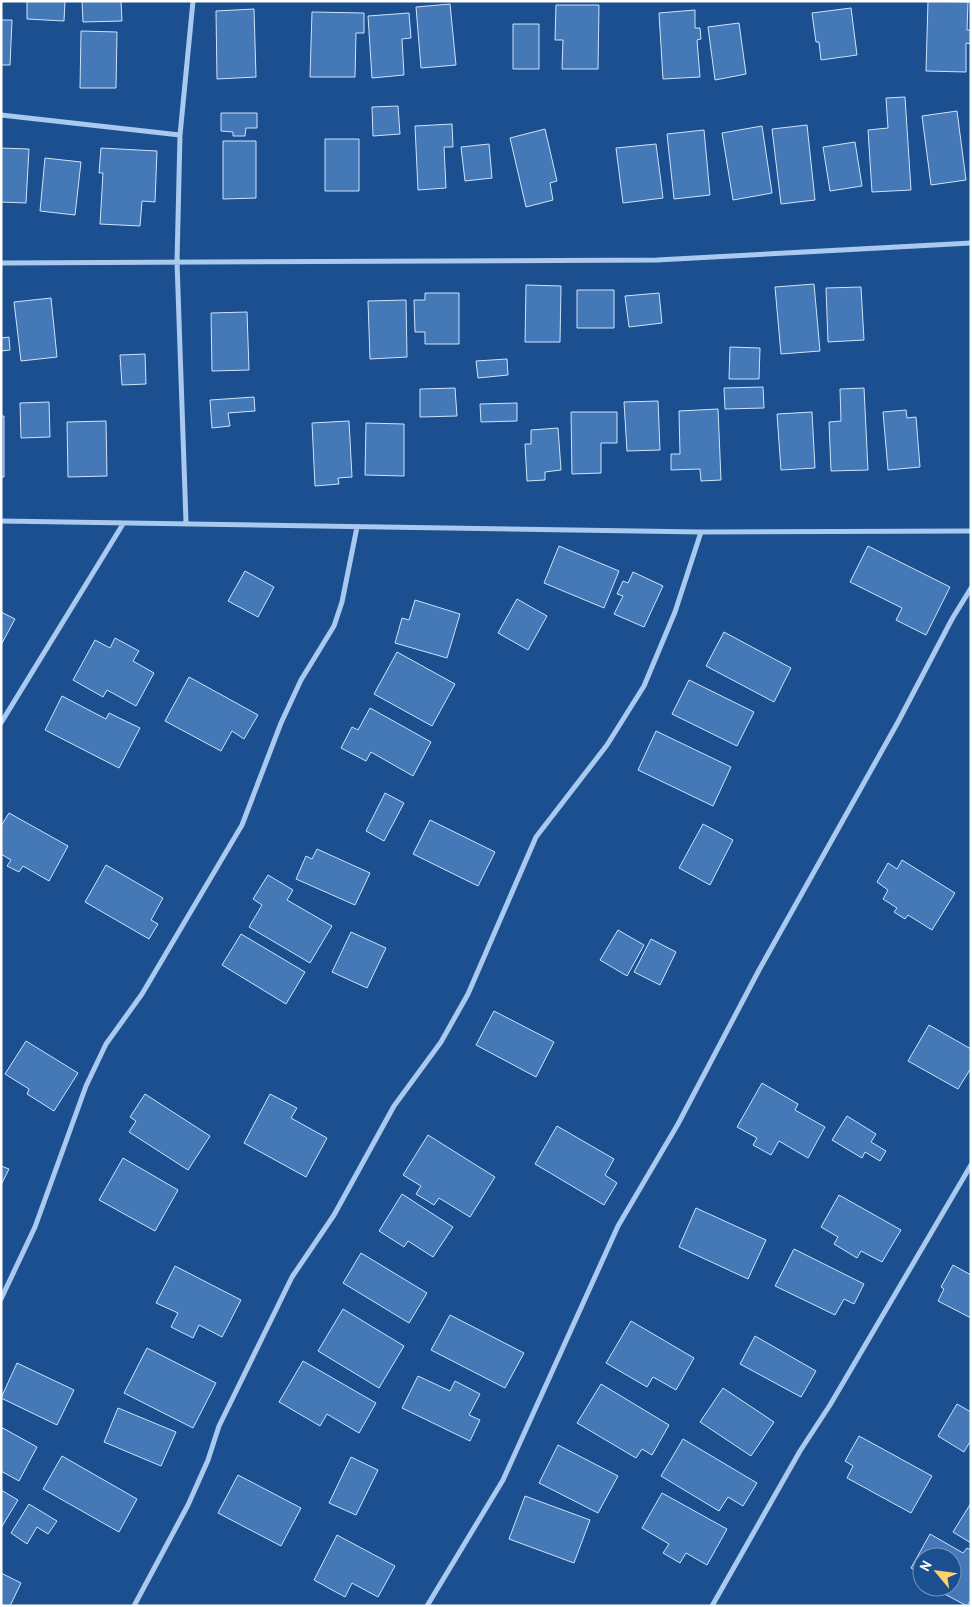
<svg xmlns="http://www.w3.org/2000/svg" width="972" height="1607" viewBox="0 0 972 1607" font-family="'PT Sans',sans-serif">
	<style>
		.building { fill: #4478b7; stroke: #cfe3fa }
		.lines { fill: none; stroke-linecap: round; stroke-linejoin: round }
		.minor { stroke: #a9c9ee; stroke-width: 5 }
	</style>
	<rect width="100%" height="100%" fill="#1b4f8f"/>
	<!-- building -->
	<path class="building" d="M27 1H65L64 21 27 19Z
		M82 1H121L122 21 83 22Z
		M928 1 968 2 967 30H971V44L966 43V72L926 71Z
		M450 4 456 65 421 68 416 7Z
		M556 5H599L598 69H562L563 40H555Z
		M851 8 857 55 821 60 819 42H816L812 13Z
		M254 9 256 77 217 79 216 11Z
		M695 10V28H700L701 39 697 40 700 77 663 79 659 13Z
		M312 12 364 13V33H356L355 77H310Z
		M409 13 411 38 402 39 404 75 372 78 368 16Z
		M1 20H12L10 65H1Z
		M739 23 746 74 715 80 708 27Z
		M513 24H539V69H513Z
		M81 31 117 32 116 88H80Z
		M905 97 911 190 872 192 868 130 888 128 886 98Z
		M398 106 400 134 373 136 372 107Z
		M957 111 966 180 931 185 922 116Z
		M221 113H257V128H246L245 136H233V132L221 131Z
		M452 124 453 147H444L446 188 418 190 415 126Z
		M807 125 815 200 781 204 772 129Z
		M762 126 772 193 733 200 722 133Z
		M545 129 557 181 550 183 553 200 526 207 510 138Z
		M704 130 710 195 674 199 667 134Z
		M325 139H359V191H325Z
		M223 141H256V198L223 199Z
		M855 142 862 186 830 191 823 147Z
		M489 144 492 178 465 181 461 147Z
		M656 144 663 198 623 203 616 148Z
		M1 148 29 149 26 203 1 202Z
		M101 148 157 151 155 202 142 201 140 226 100 224 103 173H99Z
		M45 158 81 162 75 215 40 211Z
		M814 284 820 351 781 354 775 287Z
		M526 285 561 286 560 342H525Z
		M861 287 864 340 828 342 826 288Z
		M577 290H614V328H577Z
		M425 293H459V344H425V332H415L414 300H425Z
		M659 293 662 323 629 327 625 296Z
		M51 298 57 357 21 361 14 302Z
		M406 300 407 357 370 359 368 301Z
		M247 312 249 370 212 371 211 313Z
		M1 333 2 338 9 337 10 350 1 351Z
		M730 347 760 348 759 379H729Z
		M145 354 146 384 122 385 120 355Z
		M507 359 508 375 478 378 476 361Z
		M763 387 764 408 725 409 724 388Z
		M455 388 457 416 420 417V389Z
		M864 388 868 470 831 471 829 422 841 421 840 389Z
		M254 397 255 411 228 413 230 426 212 428 210 400Z
		M658 401 660 450 627 451 624 402Z
		M49 402 50 437 21 438 20 403Z
		M517 403V421L481 422 480 404Z
		M718 409 721 480 701 481 700 469 671 470V454H680L679 411Z
		M906 410 907 418 916 417 920 467 888 470 883 412Z
		M571 412H617V443H601V473L572 474Z
		M812 412 815 468 781 470 777 414Z
		M1 416H4V477H1Z
		M106 421 107 476 68 477 67 422Z
		M349 421 352 477 338 478 339 484 315 486 312 423Z
		M366 423 404 424V476L365 475Z
		M558 428 561 470 545 472V480L527 481 525 444H531V430Z
		M559 546 619 571 604 608 544 583Z
		M868 546 950 587 926 635 896 620 902 608 850 582Z
		M245 571 274 587 258 617 228 601Z
		M633 572 663 586 644 627 614 614 623 596 617 594 623 581 628 583Z
		M517 599 547 616 528 650 498 633Z
		M415 600 460 614 447 658 395 643 402 618 409 620Z
		M1 612 15 619 1 645Z
		M724 632 791 668 774 702 706 666Z
		M115 638 139 651 133 661 154 673 136 706 107 690 103 697 73 680 95 640 110 648Z
		M397 652 455 684 432 726 374 694Z
		M189 677 258 715 244 739 232 731 221 751 165 721Z
		M689 680 754 712 737 746 672 714Z
		M62 696 106 719 109 713 140 728 119 768 45 730Z
		M370 708 431 742 413 776 371 752 366 761 341 748 352 727 358 730Z
		M656 731 731 767 713 806 638 770Z
		M385 793 404 803 384 841 366 831Z
		M9 813 68 846 49 881 23 866 19 872 7 866 11 860 1 854V826Z
		M430 820 495 852 478 886 413 854Z
		M703 824 733 840 710 885 679 868Z
		M317 849 370 873 355 905 296 879 306 856 312 859Z
		M902 860 955 893 932 930 908 915 905 919 894 912 897 908 883 899 888 890 877 882 888 863 897 869Z
		M106 865 163 898 151 920 158 924 149 939 85 902Z
		M268 875 293 890 287 900 332 926 310 963 249 927 262 905 253 899Z
		M618 930 644 945 627 976 600 960Z
		M351 932 386 948 367 988 332 972Z
		M241 934 305 972 286 1004 222 965Z
		M651 939 676 952 660 985 634 972Z
		M494 1011 554 1042 536 1077 476 1045Z
		M929 1025 971 1049V1068L958 1089 908 1061Z
		M26 1041 78 1073 54 1111 27 1094 29 1089 5 1074Z
		M762 1083 798 1104 795 1110 825 1127 808 1158 779 1141 771 1155 753 1145 757 1138 737 1127Z
		M145 1094 210 1136 188 1170 129 1132 136 1121 130 1117Z
		M270 1094 297 1108 291 1118 327 1138 306 1177 244 1143Z
		M847 1116 876 1134 871 1142 886 1151 880 1161 865 1152 862 1158 832 1140Z
		M557 1126 614 1159 605 1175 617 1183 604 1205 535 1164Z
		M428 1135 495 1177 470 1217 439 1198 434 1205 416 1194 421 1186 403 1175Z
		M123 1158 178 1190 155 1231 99 1200Z
		M1 1166 9 1169 1 1185Z
		M402 1194 453 1227 433 1257 408 1241 404 1247 379 1231Z
		M839 1195 901 1230 882 1262 861 1251 857 1258 834 1244 838 1237 821 1227Z
		M696 1208 766 1240 748 1279 679 1247Z
		M794 1249 864 1284 854 1304 844 1299 835 1315 775 1286Z
		M361 1253 427 1293 409 1323 343 1283Z
		M953 1265 971 1275V1318L938 1301 944 1289 941 1287Z
		M175 1266 241 1300 222 1337 199 1325 193 1338 171 1327 178 1313 156 1303Z
		M343 1309 404 1346 379 1388 318 1351Z
		M450 1315 524 1353 505 1388 431 1350Z
		M631 1321 694 1358 676 1390 653 1377 647 1387 606 1363Z
		M755 1336 816 1371 801 1397 740 1364Z
		M147 1348 216 1383 193 1428 124 1393Z
		M303 1361 376 1403 359 1433 327 1414 320 1426 279 1402Z
		M17 1363 74 1390 57 1425 1 1398Z
		M418 1376 450 1391 455 1381 480 1394 469 1415 480 1420 470 1441 402 1408Z
		M601 1384 669 1425 652 1455 642 1449 636 1458 577 1423Z
		M723 1388 774 1422 751 1456 700 1422Z
		M957 1404 971 1412V1440L964 1452 938 1436Z
		M118 1408 176 1432 161 1466 104 1442Z
		M1 1427 37 1447 19 1481 1 1471Z
		M859 1436 932 1476 911 1513 847 1478 853 1466 845 1461Z
		M683 1439 757 1483 743 1506 728 1497 719 1511 661 1476Z
		M558 1445 618 1476 598 1513 539 1483Z
		M62 1456 137 1499 119 1532 43 1489Z
		M351 1457 378 1470 356 1515 329 1503Z
		M238 1475 301 1508 281 1546 218 1513Z
		M1 1490 18 1500 1 1528Z
		M662 1493 727 1529 707 1565 686 1553 680 1563 663 1553 669 1544 642 1528Z
		M525 1496 590 1520 574 1563 509 1539Z
		M971 1503V1543L953 1532Z
		M29 1504 57 1521 48 1534 37 1527 27 1544 11 1533Z
		M930 1534 963 1553 967 1548 971 1550V1600L967 1606 937 1590 939 1587H952V1557H922V1574L911 1568Z
		M337 1535 395 1566 378 1597 352 1583 345 1597 314 1580Z
		M1 1573 21 1583 10 1606H1Z"/>
	<g class="lines">
		<!-- minor -->
		<path class="minor" d="M1 115 180 135
			M1 263 657 260 971 243
			M1 521 701 532 971 531
			M186 522 177 262 180 135 193 1
			M1 723 123 524
			M1 1299 35 1227 86 1086 106 1044 142 994 242 825 281 723 301 680 334 626 342 602 357 527
			M134 1606 188 1505 208 1460 219 1426 292 1277 334 1215 394 1106 441 1042 468 994 536 837 607 745 644 686 675 612 701 532
			M427 1606 503 1480 618 1226 678 1124 759 970 898 722 952 619 971 588
			M712 1606 800 1451 830 1405 971 1165"/>
	</g>
	<!-- border -->
	<rect width="972" height="1607" fill="none" stroke="#ffffff" stroke-width="5"/>
	<!-- north arrow -->
	<g transform="translate(937 1572) rotate(299)"><circle r="24" fill="#1b4f8f" stroke="#7695bc"/>
	<path d="M0-4L9 19L0 12L-9 19Z" fill="#ffd166"/>
	<text y="-8" font-size="14" font-weight="bold" text-anchor="middle" fill="#ffffff">N</text>
	</g>
</svg>
